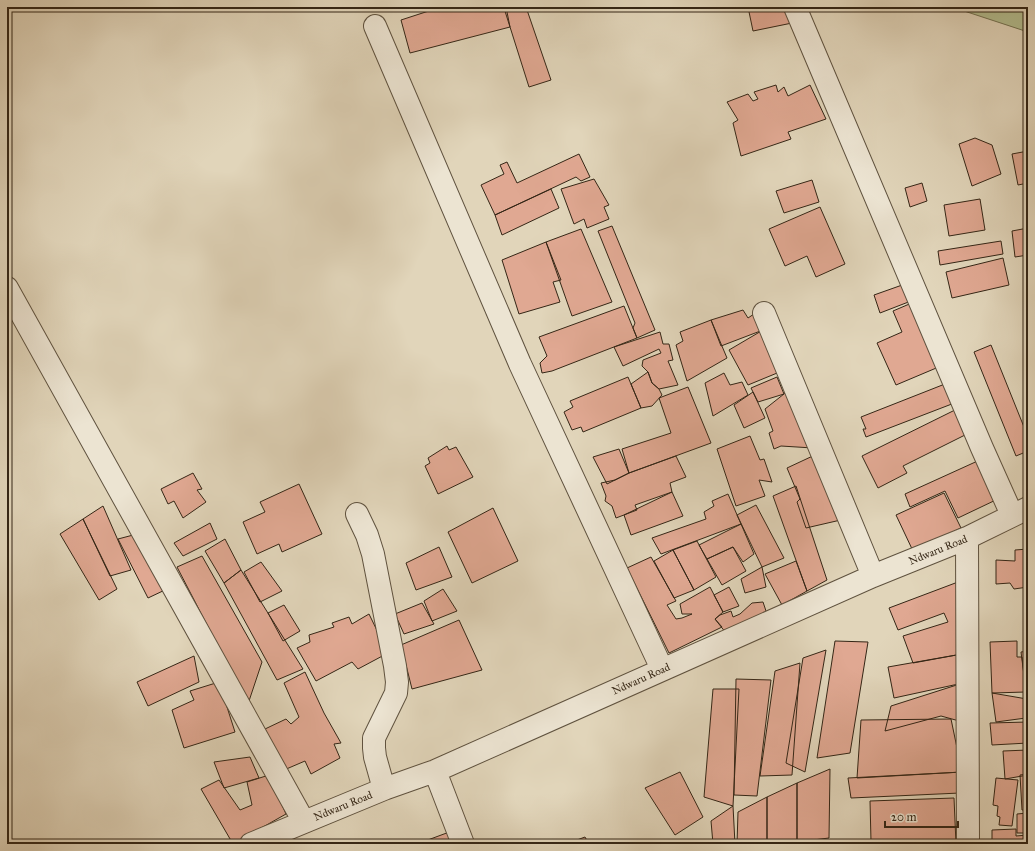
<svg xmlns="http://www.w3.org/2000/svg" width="1035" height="851" viewBox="0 0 1035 851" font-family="'IM FELL Great Primer',serif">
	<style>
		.green { fill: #b3bd8f; stroke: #747252 }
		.building { fill: #e0a892; stroke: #342616 }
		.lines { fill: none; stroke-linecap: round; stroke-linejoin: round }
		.street-casing { stroke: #5f523f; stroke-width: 24 }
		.street { stroke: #ece4d2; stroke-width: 22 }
		.labels { text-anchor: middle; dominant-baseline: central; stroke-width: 3.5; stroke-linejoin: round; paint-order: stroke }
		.street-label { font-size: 11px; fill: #342616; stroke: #ece4d2 }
	</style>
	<rect width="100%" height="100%" fill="#e1d5ba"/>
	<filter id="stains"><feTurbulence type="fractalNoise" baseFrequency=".005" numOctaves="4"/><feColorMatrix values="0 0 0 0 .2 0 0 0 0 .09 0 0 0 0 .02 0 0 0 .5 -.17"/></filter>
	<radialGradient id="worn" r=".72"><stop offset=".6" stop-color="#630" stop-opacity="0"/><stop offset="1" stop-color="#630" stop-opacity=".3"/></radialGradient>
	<!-- green -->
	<path class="green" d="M952 7H1028V32Z"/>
	<!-- building -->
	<path class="building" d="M441 7H506L510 27 410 53 401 20Z
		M507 7H526L551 80 529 87 504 8Z
		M748 7H791L797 22 753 31Z
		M776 85 778 92 784 87 788 96 810 85 826 119 788 132 791 139 741 156 733 123 738 120 727 102 748 94 753 101 758 99 754 92Z
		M975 138 992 145 1001 174 972 186 959 144Z
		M1028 151V183L1018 185 1012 154Z
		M579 154 590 177 581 181 576 177 495 215 481 185 504 174 500 165 507 162 517 183Z
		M594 179 609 205 604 207 609 219 587 228 584 219 574 224 561 189Z
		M812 180 819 202 784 213 776 191Z
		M922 183 927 201 910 207 905 188Z
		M551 189 559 208 502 235 495 215Z
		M980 199 985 230 949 236 944 205Z
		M820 207 845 264 816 277 807 256 785 266 769 229Z
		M612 226 655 330 637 338 633 328 635 323 598 231Z
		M1028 228V255L1015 257 1012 231Z
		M581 229 612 302 572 316 546 242Z
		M1001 241 1003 254 940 265 938 251Z
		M546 242 561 280 553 282 560 302 519 314 502 260Z
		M1003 258 1009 285 952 298 946 272Z
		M905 284 911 301 880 313 874 295Z
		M914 302 941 366 896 385 877 343 902 332 893 311Z
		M624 306 637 338 552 371 542 373 540 363 547 356 539 337Z
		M743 310 748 318 754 314 763 330 721 346 711 320Z
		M711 320 727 358 687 381 676 345 683 341 680 332Z
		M763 330 782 371 748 385 729 350Z
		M660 332 663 344H669L673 360 668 361 678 385 659 389 652 383 648 372 642 366 643 360 661 353 659 349 623 366 614 347Z
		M991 345 1028 437V451L1016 456 974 352Z
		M648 372 652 383 659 389 662 395 652 406 641 408 631 384Z
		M724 373 730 385 742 382 748 395 713 416 705 383Z
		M628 377 641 408 583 432 581 427 572 430 564 412 573 407 570 401Z
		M777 377 784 394 758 402 751 388Z
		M950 382 957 402 866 437 863 429H866L861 417Z
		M688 387 711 443 629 473 622 449 671 433 659 398Z
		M789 390 813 448 781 446 774 449 769 433 773 431 765 409Z
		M753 392 765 418 744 428 734 405Z
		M959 408 971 432 903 466 907 473 878 488 862 456Z
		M750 436 760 460 764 459 772 482 759 480 765 496 736 506 717 449Z
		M447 446 449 450 456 447 473 477 438 494 425 466 430 463 428 458Z
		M619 449 629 473 607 484 593 457Z
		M817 454 845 519 806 528 797 502 800 499 787 468Z
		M676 456 686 477 670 483 672 492 635 505 637 510 616 518 612 506 605 501 606 496 601 483 615 480 629 473Z
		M982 459 1000 498 958 518 945 491 910 507 905 494Z
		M193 473 202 489 197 490 206 502 183 518 174 501 168 504 161 489Z
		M299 484 322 534 282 552 279 544 257 554 243 522 265 512 260 502Z
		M796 486 827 580 807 591 773 496Z
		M672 492 683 516 631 535 624 515Z
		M944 493 961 528 913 551 896 515Z
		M728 494 741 524 661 554 652 538 706 519 704 512 714 506 712 501Z
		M756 505 784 558 762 567 737 515Z
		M103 506 131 570 110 576 83 519Z
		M493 508 518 561 472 583 448 532Z
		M83 519 117 589 99 600 60 534Z
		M210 523 217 539 183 556 174 543Z
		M741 524 754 554 743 562 733 547 707 559 699 545Z
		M137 534 167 589 148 598 118 539Z
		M225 539 241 570 224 583 205 551Z
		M697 541 716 577 694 590 673 550Z
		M439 547 452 577 416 590 406 563Z
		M733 547 746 571 722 585 707 559Z
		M1028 549V587L1014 589 1010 583 996 584V560L1015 561V550Z
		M673 550 694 590 674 598 654 561Z
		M202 556 262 662 248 704 177 567Z
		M651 557 676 601 667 605 676 619 682 618 692 614H682L680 604 710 587 723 612 715 619 722 627 669 653 627 568Z
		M796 561 807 591 782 605 765 574Z
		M261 562 282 591 260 602 244 572Z
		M762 567 766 587 745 593 741 579Z
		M241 570 303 669 277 680 224 583Z
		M958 582 962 654 913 663 903 636 948 622 944 613 898 630 889 608Z
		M729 587 739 606 723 612 714 595Z
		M443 589 457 611 432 621 424 601Z
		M763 602 768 617 726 633 715 619 720 615 731 611 733 617 740 614 752 603Z
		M422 603 434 624 404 634 395 614Z
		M284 605 300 631 283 641 268 613Z
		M369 614 388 653 358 669 352 662 316 681 297 648 310 642 309 635 334 627 332 623 349 617 352 624Z
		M459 620 482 670 412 689 401 645Z
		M835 641 868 642 850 753 817 758Z
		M1017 641V657H1022L1026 692 992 693 990 642Z
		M826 650 805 772 786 763 803 658Z
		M1028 651V699H1027L1021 652Z
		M962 654 963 683 894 698 888 667Z
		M194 656 199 682 148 706 137 682Z
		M800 663 792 775 760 776 775 671Z
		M305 672 324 713 341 743 334 744 340 758 311 774 305 761 284 770 265 729 286 719 291 724 299 717 284 683Z
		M736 679 771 680 757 796 734 795Z
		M219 682 235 732 184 748 172 710 194 700 190 691Z
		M963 683V722L941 716 885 731 891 706Z
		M713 689H739L733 806 704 797Z
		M992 693 1027 699 1026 718 996 722Z
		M951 719 962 772 857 778 861 720Z
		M1028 722V743L992 745 990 723Z
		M1028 750V775L1005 779 1003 751Z
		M250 757 259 778 224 788 214 762Z
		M830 769 829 838 797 842V783Z
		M680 772 703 817 675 835 645 788Z
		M962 772 960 793 851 798 848 778Z
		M1028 774V810H1022L1020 775Z
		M269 775 286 814 233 844 201 789 219 780 240 810 252 805 247 782Z
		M996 778 1018 780 1012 826 999 825 1000 817 997 816 998 806 993 805Z
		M797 783V844H767V797Z
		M767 797V844H737L738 812Z
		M954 798 956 844H899V840L871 841 870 801Z
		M733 806 735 844H713L711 821Z
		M1028 813V833H1017V814Z
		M1016 829V836L1028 835V844H992V830Z
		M452 831 457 844H417Z
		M585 837 589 844H566Z"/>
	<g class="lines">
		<!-- street casing -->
		<g class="street-casing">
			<path id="street" d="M795 7 982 448 1012 515
				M375 26 520 364 662 669
				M7 288 304 822
				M764 313 873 576
				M357 514 367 535 373 554 395 666 397 682 396 693 374 738V748L375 757 384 789
				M967 538 968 844
				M435 771 463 844
				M251 844 384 789 435 771 873 576 967 538 1028 508"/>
		</g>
		<!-- street -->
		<use href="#street" class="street"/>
	</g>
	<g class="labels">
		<!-- street labels -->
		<g class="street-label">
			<text transform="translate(938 550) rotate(-22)">Ndwaru Road</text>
			<text transform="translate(641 679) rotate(-24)">Ndwaru Road</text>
			<text transform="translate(343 806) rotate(-22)">Ndwaru Road</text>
		</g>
	</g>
	<!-- margin -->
	<rect width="1035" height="851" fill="none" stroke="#e1d5ba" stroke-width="24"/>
	<rect x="8" y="8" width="1019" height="835" fill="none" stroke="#342616" stroke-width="2"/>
	<rect x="12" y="12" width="1011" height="827" fill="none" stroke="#342616"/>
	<!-- scale -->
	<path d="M885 821v6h73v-6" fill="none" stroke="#342616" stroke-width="2"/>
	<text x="891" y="821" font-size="12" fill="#342616" stroke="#ece4d2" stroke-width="3" paint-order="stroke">20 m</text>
	<rect width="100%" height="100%" filter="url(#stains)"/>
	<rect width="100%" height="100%" fill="url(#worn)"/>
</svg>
